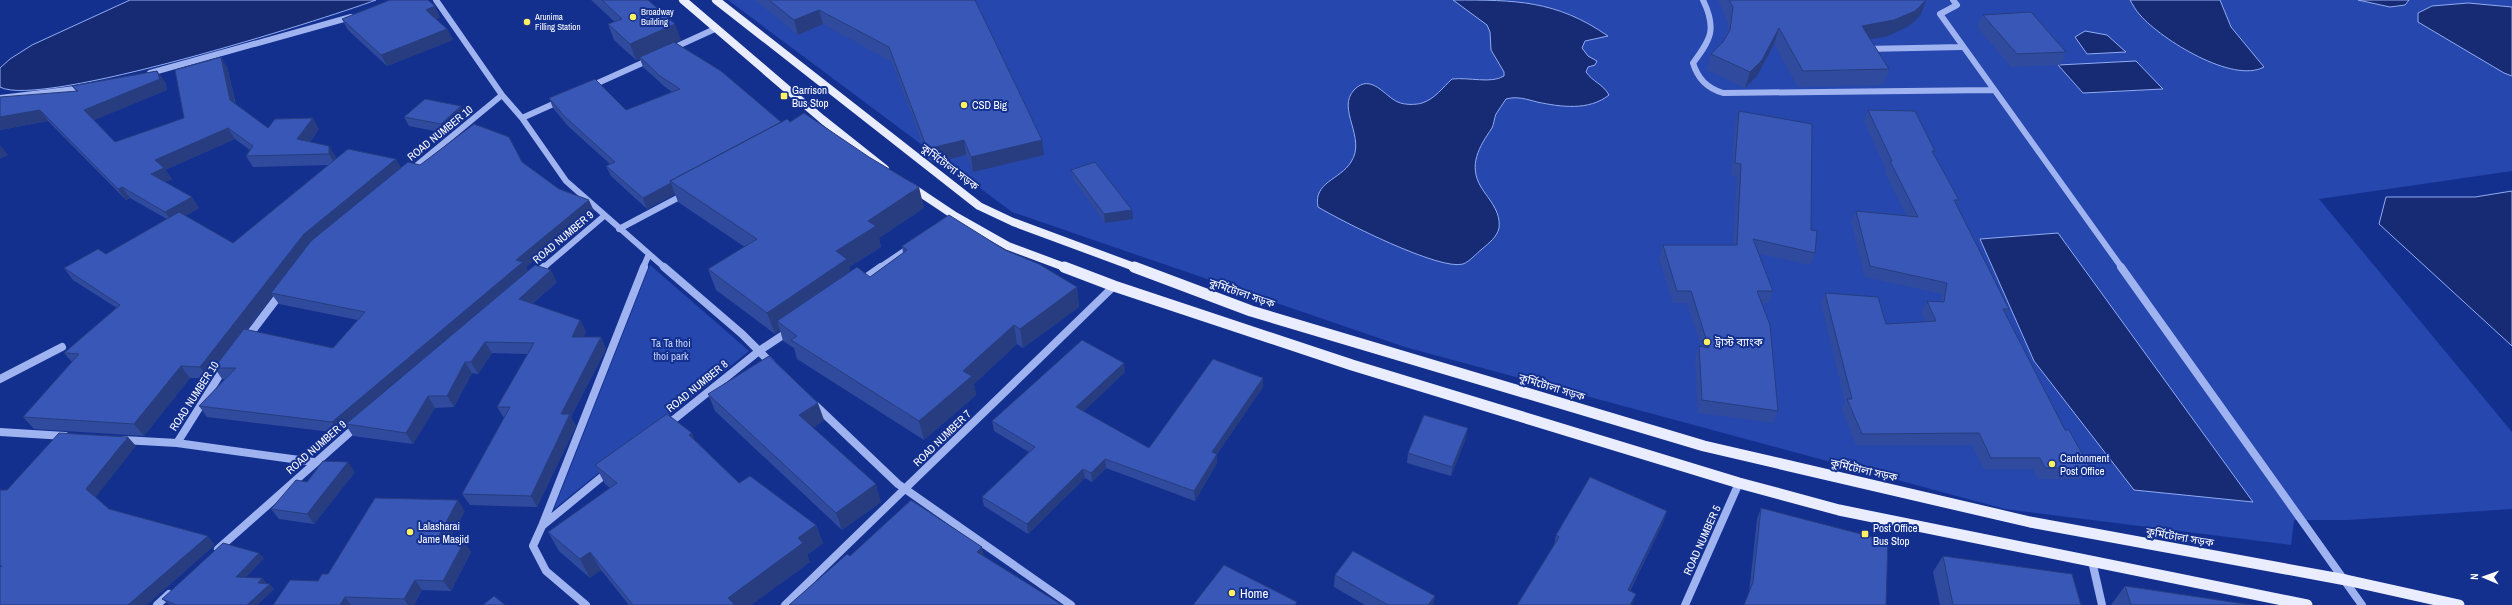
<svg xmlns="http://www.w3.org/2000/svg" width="2512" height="605" viewBox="0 0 2512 605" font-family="'Archivo Narrow','Noto Sans Bengali',sans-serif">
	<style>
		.green { fill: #2647ae }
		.water { fill: #162b73; stroke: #91abf4 }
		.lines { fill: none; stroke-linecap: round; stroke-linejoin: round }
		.minor-far1 { stroke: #9fb3f1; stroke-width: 6 }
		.minor { stroke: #9fb3f1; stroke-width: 8 }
		.major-far1 { stroke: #e9edff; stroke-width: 8 }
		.major { stroke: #e9edff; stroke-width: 11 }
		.wall { fill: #304b9d; fill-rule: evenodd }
		.shaded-wall { fill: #273d7f }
		.building { fill: #3857b6; stroke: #273d7f }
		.poi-dot { fill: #fff15f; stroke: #14308f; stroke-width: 1.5 }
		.labels { text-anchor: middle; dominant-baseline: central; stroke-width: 4; stroke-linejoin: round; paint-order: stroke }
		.far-poi-label { font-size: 9px; fill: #fff; stroke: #14308f; text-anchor: start }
		.poi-label { font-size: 11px; fill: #fff; stroke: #14308f; text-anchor: start }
		.street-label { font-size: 11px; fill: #fff; stroke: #14308f }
		.park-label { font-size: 11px; fill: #c6d3fc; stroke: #14308f }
		.near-poi-label { font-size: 13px; fill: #fff; stroke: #14308f; text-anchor: start }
	</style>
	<rect width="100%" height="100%" fill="#14308f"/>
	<!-- green -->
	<path class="green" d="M728 0H2512V171L2319 199 2512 432V509L2348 520H2294L2291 545 2005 509 1405 347 1012 212Z
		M650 265 749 351 554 509Z"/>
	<!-- water -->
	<path class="water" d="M130 0H376C322 20 40 109 0 87V68L10 59 32 45Z
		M1453 0C1516 0 1556 0 1608 36L1585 41 1582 48 1588 56 1597 61 1595 65 1588 67 1586 72C1593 82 1603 84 1609 95 1589 111 1561 107 1537 102 1526 99 1517 96 1506 99 1503 104 1499 109 1496 114 1494 119 1494 124 1492 128 1479 147 1468 165 1481 187 1489 200 1501 211 1499 228 1497 237 1489 243 1482 249 1477 253 1469 262 1463 264 1440 271 1341 221 1318 207 1313 182 1340 180 1351 162 1367 138 1336 109 1354 90 1371 72 1385 97 1398 102 1404 105 1416 105 1422 103 1435 99 1443 87 1452 79 1469 77 1491 84 1504 76V72L1491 50 1490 32 1487 25Z
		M2130 0H2220L2231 27 2264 67C2233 84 2162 40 2140 15 2136 11 2133 5 2130 0Z
		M2358 0H2409L2405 5 2390 7Z
		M2468 3 2512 7V76L2504 73 2418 22V13L2432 6Z
		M2085 31 2107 35 2126 52 2087 54 2075 37Z
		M2136 61 2163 89 2083 93 2058 65Z
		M2512 191V346L2379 224 2386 197H2475Z
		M2058 233 2253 502 2134 490 2034 361 1980 239Z"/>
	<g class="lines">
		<!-- minor-far1 -->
		<path class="minor-far1" d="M436 0 502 95 522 118 566 181 665 268
			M1703 0C1717 29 1711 39 1693 63 1698 79 1707 88 1723 93L1993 90
			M1953 0 1957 5 1940 14 2122 268
			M671 49 717 28
			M1866 49 1962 47
			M150 73 351 17
			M591 86 649 60
			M0 98 83 88
			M522 118 560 101
			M411 170 502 95
			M619 229 685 194
			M543 268 604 216
			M643 268 649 254
			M879 268 910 247"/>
		<!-- minor -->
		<path class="minor" d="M664 267 742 334 771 363
			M2121 267 2362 605
			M537 273 544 267
			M861 281 881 267
			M247 338 281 293
			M224 368 177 443 314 462
			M0 379 62 347
			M815 405 898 484 1071 605
			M667 425 759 351 789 331
			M0 432 65 436
			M123 440 177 443
			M609 471 542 526 644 267
			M542 526 533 546 546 571 586 605
			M218 549 357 426
			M2092 561 2102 605
			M157 605 169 594
			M785 605 1114 286
			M1685 605 1739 483"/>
		<!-- major-far1 -->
		<path class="major-far1" d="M683 0 822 119 885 169
			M716 0 979 206 1013 222 1137 268
			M910 186 955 216 1008 246 1067 268"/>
		<!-- major -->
		<path class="major" d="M1064 267 1114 286 1352 365 1739 483 1839 510 2307 605
			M1134 267 1251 311 1704 446 2030 522 2346 580 2459 605"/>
	</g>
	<!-- wall -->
	<path class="wall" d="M591 0H648L681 40 675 42 781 122H790L924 208 879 238 881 247 849 267 850 271 870 277 903 253 902 246 1005 250 1077 287 1079 307 1023 348 1017 344 974 384 976 395 924 440 797 359 794 348 783 341 780 330 775 334 716 290 708 269 745 247 678 202 675 194 647 209 611 176 606 166 610 164 568 126 553 108 549 98 626 110 672 92 664 86 643 67 640 59 636 60 614 40 608 24 615 22Z
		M755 0H975L1044 155 973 172 966 155 934 163 928 159 892 62 823 24 798 35Z
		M1718 0H1926L1920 16 1909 26 1888 36 1870 39 1889 69 1883 85 1798 87 1774 44 1757 76 1745 88 1707 70 1711 54 1723 42 1727 36 1728 23Z
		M1983 15 2066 52 2060 65 2011 67 1977 27Z
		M440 17 436 19 447 29 453 40 387 66 348 30 342 19Z
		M227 67 236 104 268 128 319 129 310 142 336 157V159L401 168 420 165 522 162 559 189 594 211 526 267 528 271 557 282 532 304 580 320 586 332 583 337H601L606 349 571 417 576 426 537 507 470 505 462 494 504 418 497 407 528 354 492 353 478 374 472 373 454 407 435 408 413 444 353 436 347 427 340 433 207 417 199 406 225 379H222L216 370 209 378H190L144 436 34 429 23 417 72 362 64 353 117 308 73 280 64 268 106 254 167 219 130 198 126 200 48 121 0 130 76 91 72 86 157 71 165 82 167 90 94 120 115 142 184 118ZM235 139 250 150 246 156 253 167 328 165 233 243 185 216 199 208 165 182 172 179 165 170ZM273 296 279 304 358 320 333 348 247 330Z
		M1868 110 1935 151 1933 154 1959 200 1956 205 2009 309 2006 314 2065 430 2090 468 2082 479H2038L2033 469H1984L1972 445H1856L1842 410 1845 402 1821 304 1825 293 1886 324 1926 322 1921 312 1927 301 1941 302 1942 294 1865 277 1851 222 1856 211 1907 216 1885 173 1886 170 1864 121Z
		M1739 111 1811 230 1815 253 1810 265 1759 254 1773 291 1769 303H1762L1778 411 1773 423 1698 413 1695 359 1699 346H1701L1687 303H1673L1659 258 1663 245H1733L1737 177 1731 176 1735 124Z
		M465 115 445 133 409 126 404 117Z
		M1071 170 1133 219 1105 223 1073 179Z
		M1125 372 1083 411 1149 448 1263 387 1217 454V463L1195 501 1106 468 1092 482 1085 478 1028 534 984 506 982 497 1029 452 994 431 992 421Z
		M708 394 824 420 813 428 881 502 842 530 715 411Z
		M1466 438 1451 476 1407 463 1408 453Z
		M696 441 739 483 816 525 823 543 807 555 810 562 751 605H629L601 570 590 578 559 551 548 532 610 488 605 484 595 465Z
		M355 472 314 524 279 519 271 509 307 482Z
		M1761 508 1886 605H1744L1749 593 1757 519Z
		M465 511 448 541 464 542 471 552 451 591 422 590 414 605H273L318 581 328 574Z
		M1663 523 1630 591 1554 545 1556 535Z
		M1943 556 2081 605H1940L1933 572Z
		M264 558 245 578H262L266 583 265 584 274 589 257 605H170L167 603 162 599Z
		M1335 575 1435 596 1433 605H1365L1334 587Z
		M2125 586 2252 605H2111Z"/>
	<!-- shaded-wall -->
	<path class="shaded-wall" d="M1926 1 1920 16 1909 26 1888 36 1856 42 1862 26Z
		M435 6 440 17 431 21 426 10Z
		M819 10 823 24 798 35 794 20Z
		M675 24 681 40 641 58 640 57V59L636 60 630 44Z
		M1779 28 1774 44 1757 76 1745 88 1750 72Z
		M447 29 453 40 387 66 381 55Z
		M221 57 227 67 237 111 230 100Z
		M157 71 165 82 167 90 92 121 84 110Z
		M461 106 465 115 445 133 441 124Z
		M40 110 48 121 0 130V117Z
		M313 118 319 129 304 150 297 139Z
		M228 128 235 139 165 170 172 179 158 185 151 174 155 160Z
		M964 140 966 155 934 163 931 148Z
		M1042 140 1044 155 973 172 971 157Z
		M0 145 8 155 0 159Z
		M329 146 336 157 335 165 329 154Z
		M396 159 403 171 271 293 273 296 217 368H214L216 370 209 378 200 367 304 234Z
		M671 183 675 194 647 209 643 198Z
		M122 187 130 198 126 200 118 189Z
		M919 187 924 208 879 238 881 247 849 267 853 280 777 321 780 330 775 334 767 313 836 251 868 221Z
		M192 197 199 208 173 223 165 212Z
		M589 200 594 211 526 267 529 273 346 424 347 427 340 433 332 422 516 260Z
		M1132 210 1133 219 1105 223 1104 214Z
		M551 270 557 282 524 310 519 299Z
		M1077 287 1079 307 1023 348 1020 329Z
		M580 320 586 332 578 348 572 337Z
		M1014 325 1017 344 974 384 976 395 924 440 919 421 963 371Z
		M601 337 606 349 571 417 576 426 537 507 531 496 561 414Z
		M485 342 492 353 478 374 471 362Z
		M465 362 472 373 454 407 447 396Z
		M1124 363 1125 372 1078 417 1076 407Z
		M181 366 190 378 144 436 134 424Z
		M1263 378V387L1217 454V463L1195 501 1194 491 1212 452Z
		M428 396 435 408 413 444 406 433Z
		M818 403 824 420 805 433 799 415Z
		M1468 428 1466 438 1451 476 1452 467Z
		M692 433 700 452 689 435Z
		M128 437 136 446 95 498 86 489Z
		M1105 459 1106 468 1092 482 1091 473Z
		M348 462 355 472 314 524 307 514Z
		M1083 469 1085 478 1028 534 1027 524Z
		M876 484 881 502 842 530 836 513Z
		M458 500 465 511 443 551 436 541Z
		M1667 511 1663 523 1624 601 1628 590Z
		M816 525 823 543 807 555 810 562 751 605H731L728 598 798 538Z
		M208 536 215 545 147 605H128Z
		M464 542 471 552 451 591 443 581Z
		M982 547 986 565 977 552Z
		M590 552 601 570 590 578 580 559Z
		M259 553 264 558 241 582 236 577Z
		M262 578 266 583 262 588 258 583Z
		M415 580 422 590 414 605H408L404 599Z
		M270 584 274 589 257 605H247Z
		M1636 594 1632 605H1630Z
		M1435 596 1433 605H1428Z
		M345 597 351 605H340Z"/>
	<!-- building -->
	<path class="building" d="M390 0H428L435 6 426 10 447 29 381 55 342 19Z
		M602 0H648L675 24 630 44 608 24 622 19Z
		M769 0H975L1042 140 971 157 964 140 931 148 925 143 889 47 819 10 794 20Z
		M1729 0H1926L1915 11 1894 20 1862 26 1889 69 1803 71 1779 28 1762 60 1750 72 1711 54 1723 42 1730 30 1733 7Z
		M2031 12 2066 52 2017 54 1983 15Z
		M674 42 721 71 781 122 670 181 671 183 643 198 606 166 615 162 564 116 549 98 595 79 626 110 680 89 660 76 640 57Z
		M221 57 230 100 268 128 275 119 313 118 297 139 329 146V154L246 156 253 146 228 128 155 160 164 168 151 174 192 197 165 212 122 187 118 189 40 110 0 117V97L78 91 72 86 157 71 160 79 84 110 115 142 184 118 175 70Z
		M425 99 461 106 441 124 404 117Z
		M1868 110 1915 111 1935 151H1932L1959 200H1954L2009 309H2003L2065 430H2069L2090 468H2045L2040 458H1991L1979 433 1862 434 1847 399H1852L1825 293 1878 297 1886 324 1936 321 1927 301 1944 302 1947 283 1870 266 1856 211 1918 217 1890 161H1892Z
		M1739 111 1812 124 1811 230 1817 231 1815 253 1753 239 1773 291H1757L1770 325 1778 411 1702 400 1699 346 1709 348 1691 291H1677L1663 245H1737L1741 164 1735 163Z
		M804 113 869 157 919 187 868 221 876 226 836 251 847 259 767 313 708 269 757 239 670 181 787 119 790 122Z
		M474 124 509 137 522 162 559 189 589 200 516 260 523 262 332 422 199 406 236 368H214L244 329 333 348 365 312 271 293 311 241 408 162 420 165Z
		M348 149 396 159 304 234 200 367 181 366 134 424 23 417 79 354 64 353 120 305 64 268 98 249 106 254 179 212 233 243Z
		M1095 162 1132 210 1104 214 1071 170Z
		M949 215 1005 250 1039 264 1077 287 1020 329 1014 325 963 371 972 376 919 421 791 340 797 336 777 321 857 267 870 277 907 250 902 246Z
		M535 265 551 270 519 299 580 320 572 337H601L561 414H570L531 496 462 494 510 407H497L534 343 485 342 471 362H465L447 396H428L406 433 346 424Z
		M1082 340 1124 363 1076 407 1149 448 1213 359 1263 378 1212 452 1217 454 1194 491 1105 459 1091 473 1083 469 1027 524 982 497 1035 447 992 421Z
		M769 356 818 403 799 415 876 484 836 513 708 394Z
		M667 414 692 433 689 435 739 483 750 476 816 525 798 538 803 543 728 598 735 605H633L590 552 580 559 548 532 617 483 595 465Z
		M1424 415 1468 428 1452 467 1408 453Z
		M59 433 128 437 86 489 109 509 208 536 128 605H0V567L2 566H0V490H7Z
		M323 461 348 462 307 514 271 509 296 480 307 482Z
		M1590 477 1667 511 1628 590 1636 594 1630 605H1517L1559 537 1556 535Z
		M375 498 458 500 436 541 464 542 443 581 415 580 404 599 345 597 340 605H273L290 580 318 581 322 574H328Z
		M911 500 982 547 977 552 1062 605H789L847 554 850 556Z
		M1761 508 1888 541 1886 605H1744L1753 582Z
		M223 543 259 553 236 577 262 578 258 583 270 584 247 605H176L162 599Z
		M1353 551 1435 596 1428 605H1388L1335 575Z
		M1943 556 2072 574 2081 605H1953Z
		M1224 565 1297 602 1295 605H1193Z
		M2125 586 2252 605H2131Z
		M494 596 505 605H483Z"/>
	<!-- markers -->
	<g class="poi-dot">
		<circle cx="633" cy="17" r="4"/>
		<circle cx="527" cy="22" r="4"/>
		<rect x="780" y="92" width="8" height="8" rx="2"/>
		<circle cx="964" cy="105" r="4"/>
		<circle cx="1707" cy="342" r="4"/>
		<circle cx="2052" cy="464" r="4"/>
		<circle cx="410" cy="532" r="4"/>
		<rect x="1861" y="530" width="8" height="8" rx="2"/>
		<circle cx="1232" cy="593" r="4"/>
	</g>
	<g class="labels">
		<!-- far-poi labels -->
		<g class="far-poi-label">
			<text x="641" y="12">Broadway<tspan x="641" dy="10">Building</tspan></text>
			<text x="535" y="17">Arunima<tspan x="535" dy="10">Filling Station</tspan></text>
		</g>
		<!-- poi labels -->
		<g class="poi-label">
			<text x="792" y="90">Garrison<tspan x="792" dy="13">Bus Stop</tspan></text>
			<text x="972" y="105">CSD Big</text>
			<text x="1715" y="342">ট্রাস্ট ব্যাংক</text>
			<text x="2060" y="458">Cantonment<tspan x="2060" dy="13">Post Office</tspan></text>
			<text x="418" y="526">Lalasharai<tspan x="418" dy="13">Jame Masjid</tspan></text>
			<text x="1873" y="528">Post Office<tspan x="1873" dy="13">Bus Stop</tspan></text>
		</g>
		<!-- street labels -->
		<g class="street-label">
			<text transform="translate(440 133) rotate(-39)">ROAD NUMBER 10</text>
			<text transform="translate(950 167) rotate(37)">কুর্মিটোলা সড়ক</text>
			<text transform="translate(563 237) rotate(-40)">ROAD NUMBER 9</text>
			<text transform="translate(1242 293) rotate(19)">কুর্মিটোলা সড়ক</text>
			<text transform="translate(697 386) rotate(-39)">ROAD NUMBER 8</text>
			<text transform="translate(1552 387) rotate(17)">কুর্মিটোলা সড়ক</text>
			<text transform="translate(194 396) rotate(-57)">ROAD NUMBER 10</text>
			<text transform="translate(942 438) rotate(-44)">ROAD NUMBER 7</text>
			<text transform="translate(316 447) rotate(-41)">ROAD NUMBER 9</text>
			<text transform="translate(1864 470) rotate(13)">কুর্মিটোলা সড়ক</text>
			<text transform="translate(2180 537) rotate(10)">কুর্মিটোলা সড়ক</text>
			<text transform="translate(1702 540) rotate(-66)">ROAD NUMBER 5</text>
		</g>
		<!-- park labels -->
		<g class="park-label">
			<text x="671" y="343">Ta Ta thoi<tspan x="671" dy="13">thoi park</tspan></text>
		</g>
		<!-- near-poi labels -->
		<g class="near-poi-label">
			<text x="1240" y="593">Home</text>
		</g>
	</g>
	<!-- north arrow -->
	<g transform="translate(2484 577) rotate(272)" stroke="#14308f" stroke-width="3" paint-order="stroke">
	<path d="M0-3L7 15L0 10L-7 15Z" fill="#ffffff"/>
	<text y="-6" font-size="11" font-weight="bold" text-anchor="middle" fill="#ffffff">N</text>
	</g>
</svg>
